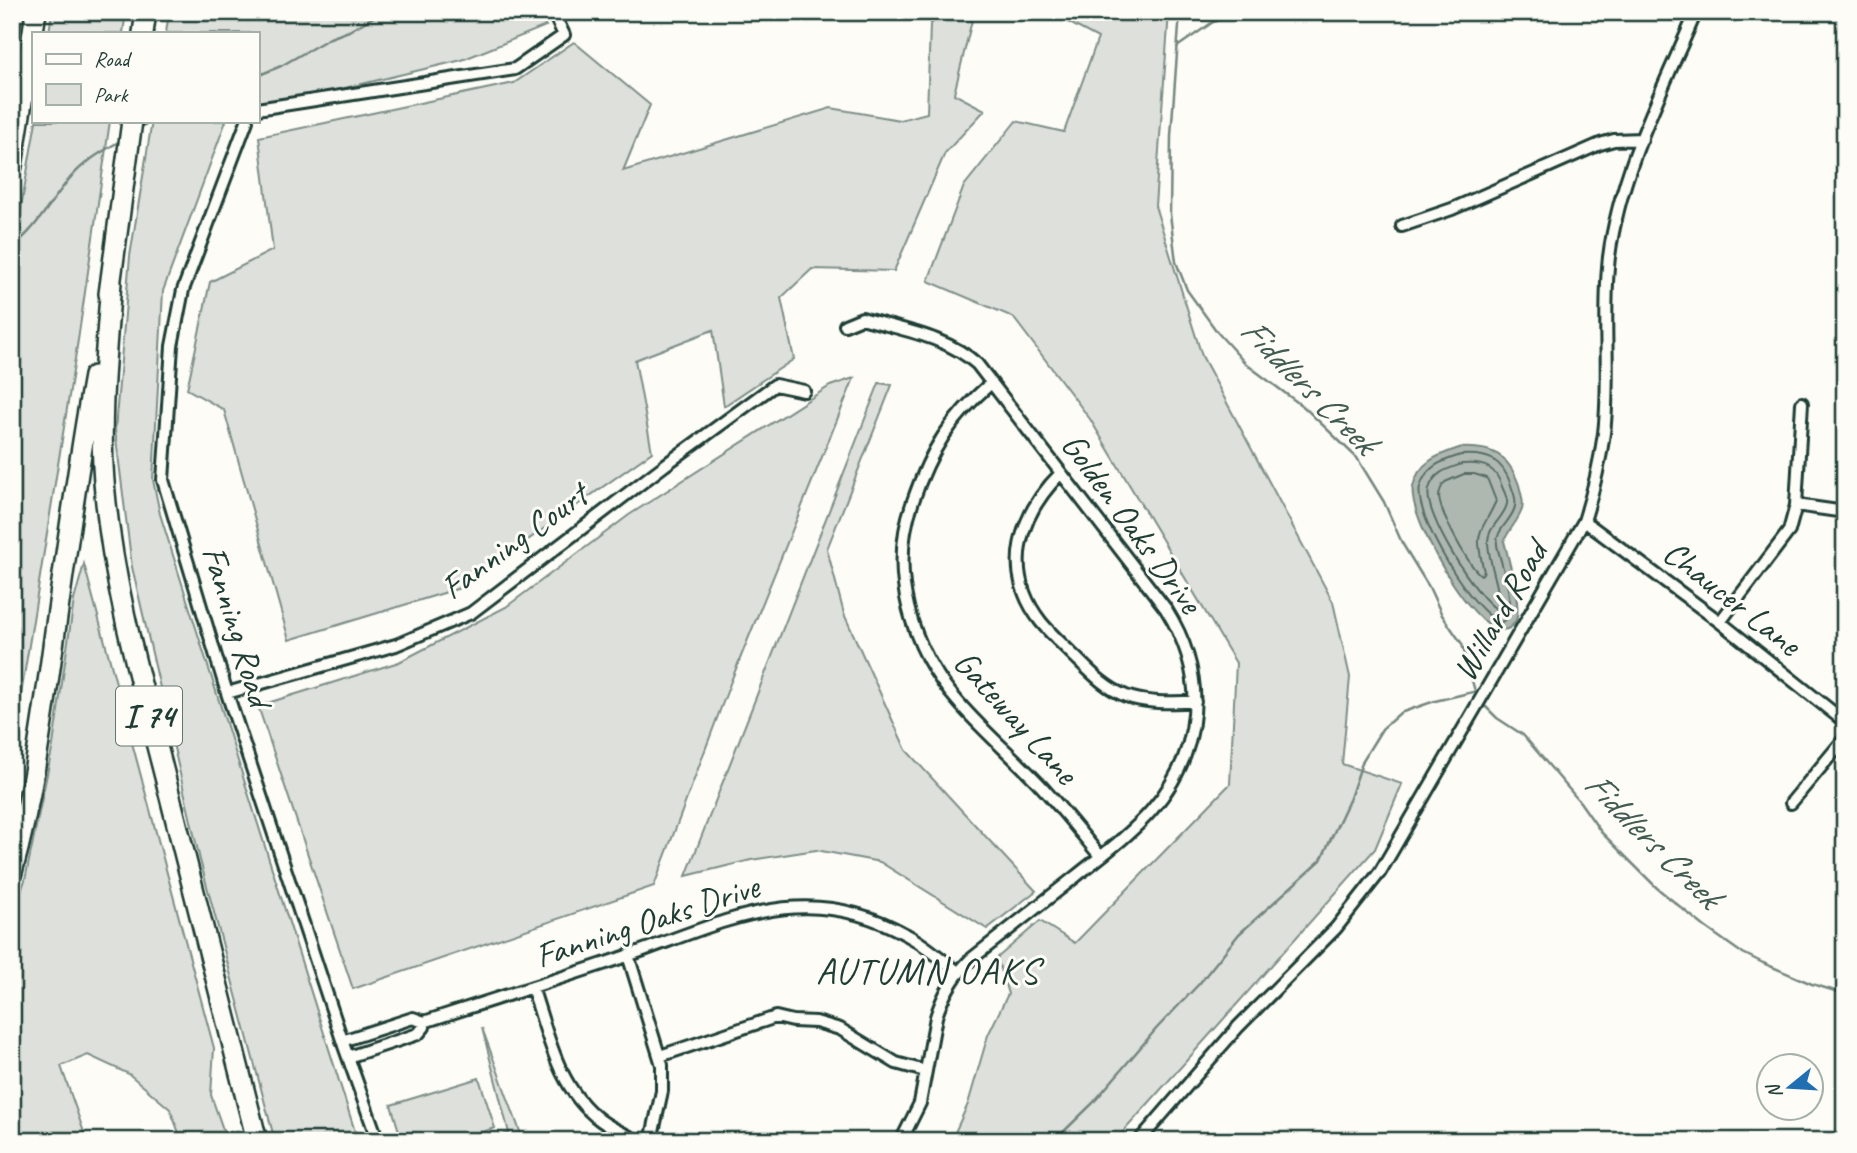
<svg xmlns="http://www.w3.org/2000/svg" width="1857" height="1153" viewBox="0 0 1857 1153" font-family="Caveat,sans-serif">
	<style>
		.green { fill: #dde0db; stroke: #7e8e88; stroke-width: 2 }
		.water { fill: #aeb8b1; stroke: #75877f; stroke-width: 2 }
		.lines { fill: none; stroke-linecap: round; stroke-linejoin: round }
		.shore { stroke: #586e66; stroke-width: 2 }
		.stream { stroke: #75877f; stroke-width: 2.5 }
		.minor-casing { stroke: #1f3d34; stroke-width: 16 }
		.motorway-casing { stroke: #1f3d34; stroke-width: 24 }
		.minor { stroke: #fdfcf7; stroke-width: 10 }
		.motorway { stroke: #fdfcf7; stroke-width: 19 }
		.labels { text-anchor: middle; dominant-baseline: central; stroke-width: 6; stroke-linejoin: round; paint-order: stroke }
		.shield { fill: #fdfcf7; stroke: #62766e; stroke-width: 2 }
		.shield-label { font-size: 33px; font-weight: bold; fill: #1f3d34 }
		.street-label { font-size: 35px; fill: #1f3d34; stroke: #fdfcf7 }
		.water-label { font-size: 37px; font-style: italic; fill: #435c53; stroke: #fdfcf7 }
		.neighbourhood-label { font-size: 37px; letter-spacing: 2px; fill: #1f3d34; stroke: #fdfcf7 }
	</style>
	<rect width="100%" height="100%" fill="#fdfcf7"/>
	<filter id="ink" filterUnits="userSpaceOnUse"><feTurbulence type="fractalNoise" baseFrequency=".0143" numOctaves="2"/><feDisplacementMap in="SourceGraphic" scale="14" xChannelSelector="R" yChannelSelector="G"/><feConvolveMatrix kernelMatrix="1 2 1 2 8 2 1 2 1" color-interpolation-filters="sRGB"/></filter>
	<g filter="url(#ink)">
		<!-- green -->
		<path class="green" d="M52 12H126L123 33H49Z
			M169 12H532L546 26 462 60 257 109V33H166Z
			M942 12H974L954 94 985 110 945 153 894 271 812 269 781 298 794 359 724 406 713 330 635 360 652 452 460 588 289 640 224 410 187 389 210 282 273 250 259 137 514 83 574 42 650 105 623 171 831 108 900 120 927 113 930 25Z
			M1049 12H1169L1155 206 1202 356 1333 602 1350 677 1342 764 1402 784 1375 849 1115 1141H951L968 1104 988 1035 1008 994 997 958 1040 921 1075 943 1230 784 1236 663 1090 419 1013 317 928 281 964 186 1016 121 1064 132 1098 38Z
			M36 121H110L78 340 12 751V259Z
			M152 121H226L163 291 153 480 160 514 358 1141H275L200 860 132 567 115 430 130 256Z
			M854 378 731 681 654 886 353 989 258 706 399 662 506 607 629 515 830 386Z
			M879 383 892 385 827 549 844 614 906 750 1036 891 987 929 880 862 816 850 751 860 686 876Z
			M84 564 214 1048 211 1095 227 1141H182L170 1109 129 1074 88 1055 61 1066 87 1141H12V917L25 880 53 745 74 600Z
			M482 1028 522 1137V1141H484L509 1133Z
			M479 1078 495 1128 453 1141H402L391 1105Z"/>
		<!-- water -->
		<path class="water" d="M1459 448C1492 446 1508 454 1519 485 1521 494 1525 504 1521 512 1517 522 1508 531 1504 541 1508 557 1522 606 1516 620 1492 669 1406 518 1413 487 1418 462 1438 455 1459 448Z"/>
		<g class="lines">
			<!-- shore -->
			<path class="shore" d="M1461 455C1488 453 1502 459 1511 485 1513 492 1517 499 1515 506 1513 520 1495 529 1497 545 1500 563 1520 610 1502 622 1475 618 1413 515 1420 487 1426 466 1442 461 1461 455Z
				M1462 464C1485 462 1496 467 1503 489 1505 493 1508 499 1507 504 1504 518 1487 527 1488 543 1489 564 1499 585 1500 606L1498 610C1477 599 1422 513 1429 489 1434 472 1447 469 1462 464Z
				M1464 474H1474L1487 478 1496 501C1479 538 1474 528 1484 572L1481 575C1469 567 1440 513 1439 497 1439 491 1441 487 1445 482Z"/>
			<!-- stream -->
			<path class="stream" d="M1180 12 1171 136 1170 214 1176 262 1187 290 1218 333 1246 364 1305 408 1357 458 1384 502 1402 543 1429 587 1442 615 1462 644 1476 695
				M1177 47 1213 22 1236 12
				M257 76 281 66 330 38 349 31 382 12
				M140 128 152 121
				M12 247C37 229 51 200 71 177 86 160 104 151 123 139
				M1486 707 1497 718 1523 735 1580 802 1601 832 1657 888 1705 927 1739 951 1763 963 1812 984 1845 994
				M396 1141H397
				M1054 1141 1093 1103 1157 1028 1199 984 1239 934 1321 860 1350 798 1363 760 1382 729 1400 713 1435 701 1473 692"/>
			<!-- minor casing -->
			<g class="minor-casing">
				<path id="minor" d="M257 109 515 69 564 35 553 12
					M247 121 183 290 172 346 163 480 227 693 344 1046 378 1141
					M1402 226 1452 209 1600 144 1614 140 1642 139
					M845 325 862 318C901 330 946 336 977 364L1166 609C1208 676 1204 750 1151 811 1129 836 1101 856 1075 877 1040 905 1005 932 970 960 953 977 943 994 936 1017L920 1103 901 1141
					M991 383C950 419 931 449 913 501 888 571 910 648 959 703 985 733 1015 758 1042 787 1062 809 1081 833 1100 856
					M1061 473C1019 515 1001 571 1041 622 1050 633 1061 643 1071 653 1088 669 1103 687 1126 696 1148 704 1172 702 1195 702
					M1796 505 1845 512
					M1584 521 1720 622 1845 722
					M1720 622 1789 531 1796 505 1802 403
					M227 693 396 645 471 613 665 465 775 385 804 391
					M1791 803 1845 738
					M628 955 662 1065V1091L651 1141
					M532 987C548 1034 558 1089 600 1120 612 1129 625 1134 638 1141
					M342 1041 413 1018 424 1022C491 1000 559 979 627 956 725 922 805 877 907 935 926 945 942 960 959 973
					M660 1056 776 1017 793 1021 816 1022 840 1029 896 1063 925 1071
					M348 1057 418 1034 424 1027V1022
					M1139 1141 1238 1027 1336 928 1380 872 1584 521C1593 492 1600 463 1604 433 1611 376 1602 315 1609 257 1620 171 1662 91 1696 12"/>
			</g>
			<!-- motorway casing -->
			<g class="motorway-casing">
				<path id="motorway" d="M143 33 146 12
					M12 166 36 12
					M111 282C106 352 98 423 105 493 114 590 141 683 165 777 196 898 226 1020 257 1141
					M109 294 132 121
					M12 872C31 802 41 732 51 661 64 566 77 470 94 376"/>
			</g>
			<!-- minor -->
			<use href="#minor" class="minor"/>
			<!-- motorway -->
			<use href="#motorway" class="motorway"/>
		</g>
	</g>
	<g class="labels">
		<!-- shield labels -->
		<rect class="shield" x="116" y="686.5" width="66" height="59" rx="5"/>
		<g class="shield-label">
			<text x="149" y="716">I 74</text>
		</g>
		<!-- street labels -->
		<g class="street-label">
			<text transform="translate(1132 523) rotate(54)">Golden Oaks Drive</text>
			<text transform="translate(514 541) rotate(-36)">Fanning Court</text>
			<text transform="translate(1732 598) rotate(38)">Chaucer Lane</text>
			<text transform="translate(1500 611) rotate(-60)">Willard Road</text>
			<text transform="translate(237 626) rotate(73)">Fanning Road</text>
			<text transform="translate(1016 717) rotate(48)">Gateway Lane</text>
			<text transform="translate(647 921) rotate(-18)">Fanning Oaks Drive</text>
		</g>
		<!-- water labels -->
		<g class="water-label">
			<text transform="translate(1309 385) rotate(45)">Fiddlers Creek</text>
			<text transform="translate(1653 839) rotate(45)">Fiddlers Creek</text>
		</g>
		<!-- neighbourhood labels -->
		<g class="neighbourhood-label">
			<text x="928" y="970">AUTUMN OAKS</text>
		</g>
	</g>
	<!-- margin -->
	<rect width="1857" height="1153" fill="none" stroke="#fdfcf7" stroke-width="42"/>
	<rect x="21" y="21" width="1815" height="1111" fill="none" stroke="#1f3d34" stroke-width="2.5" filter="url(#ink)"/>
	<!-- legend -->
	<rect x="32" y="32" width="228" height="91" fill="#fdfcf7" stroke="#a4b0a9" stroke-width="2"/>
	<rect x="46" y="54" width="35" height="10" fill="#fdfcf7" stroke="#a4b0a9" stroke-width="2"/>
	<text x="94" y="66" font-size="21" fill="#1f3d34">Road</text>
	<rect x="46" y="84" width="35" height="21" fill="#dde0db" stroke="#a4b0a9" stroke-width="2"/>
	<text x="94" y="102" font-size="21" fill="#1f3d34">Park</text>
	<!-- north arrow -->
	<g transform="translate(1790 1087) rotate(252)"><circle r="33" fill="#fdfcf7" stroke="#a4b0a9" stroke-width="2"/>
	<path d="M0-5L12 26L0 18L-12 26Z" fill="#1f6fb2"/>
	<text y="-10" font-size="19" font-weight="bold" text-anchor="middle" fill="#1f3d34">N</text>
	</g>
</svg>
